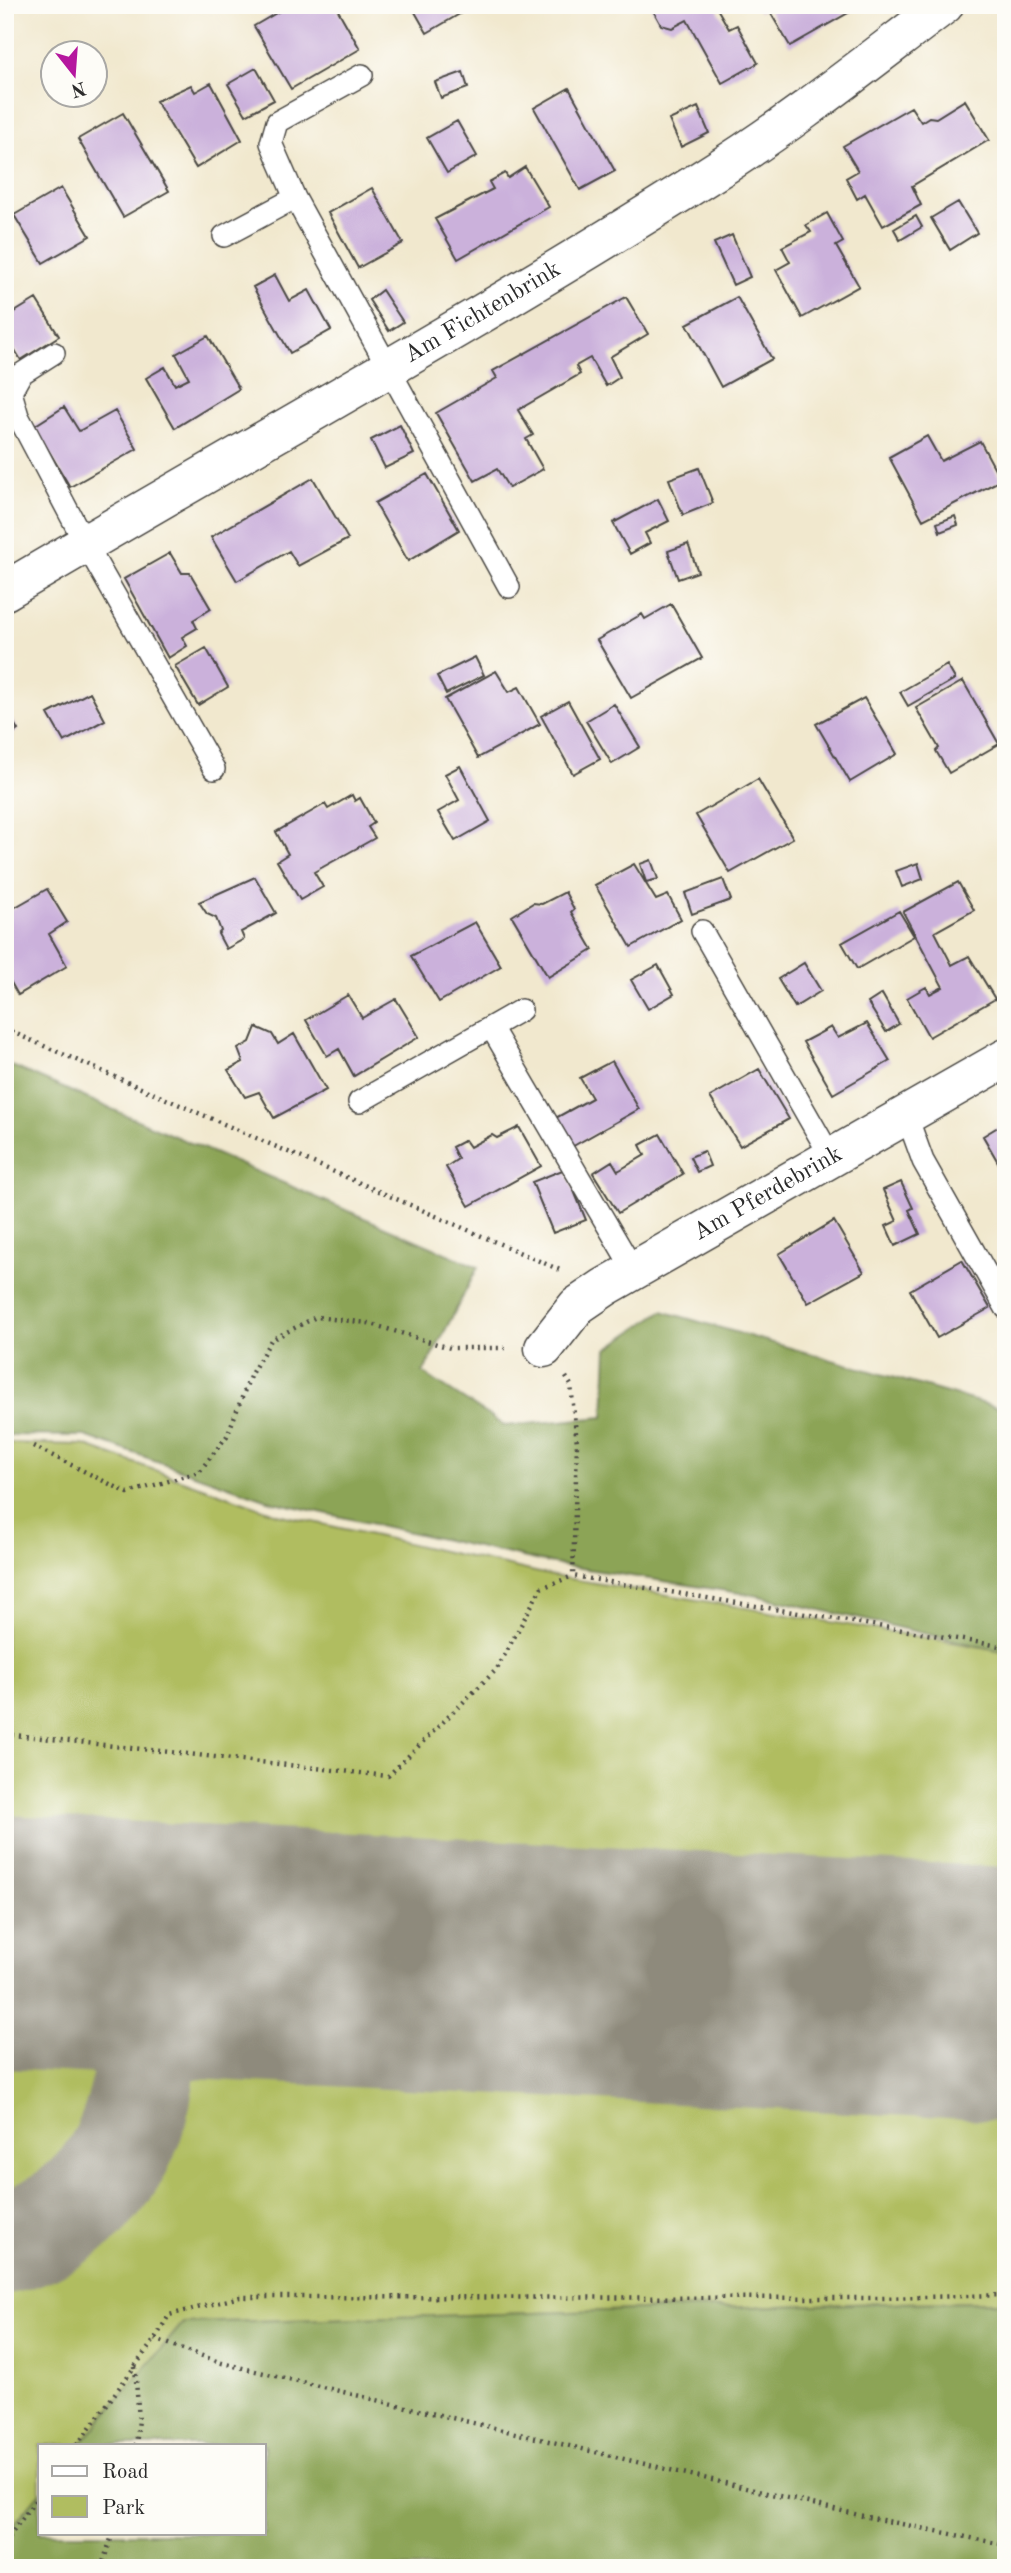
<svg xmlns="http://www.w3.org/2000/svg" width="1011" height="2573" viewBox="0 0 1011 2573" font-family="'Old Standard TT',serif">
	<style>
		.green { fill: #b0bd60; stroke: #6e7446; stroke-width: 2 }
		.forest { fill: #8ca456; stroke: #5c6840; stroke-width: 2 }
		.lines { fill: none; stroke-linecap: round; stroke-linejoin: round }
		.taxiway { stroke: #8e8a7c; stroke-width: 102 }
		.runway { stroke: #8e8a7c; stroke-width: 254 }
		.building { fill: #cbb1db }
		.service-casing { stroke: #494743; stroke-width: 24 }
		.minor-casing { stroke: #494743; stroke-width: 41 }
		.path { stroke: #494743; stroke-width: 4.5; stroke-dasharray: 2 5; stroke-linecap: butt }
		.service { stroke: #fff; stroke-width: 21 }
		.minor { stroke: #fff; stroke-width: 38 }
		.labels { text-anchor: middle; dominant-baseline: central; stroke-width: 7; stroke-linejoin: round; paint-order: stroke }
		.street-label { font-size: 24px; fill: #2b2b2b; stroke: #fdfcf7 }
	</style>
	<rect width="100%" height="100%" fill="#fdfcf7"/>
	<filter id="ink" filterUnits="userSpaceOnUse"><feTurbulence type="fractalNoise" baseFrequency=".0143" numOctaves="2"/><feDisplacementMap in="SourceGraphic" scale="14" xChannelSelector="R" yChannelSelector="G"/><feConvolveMatrix kernelMatrix="1 2 1 2 8 2 1 2 1" color-interpolation-filters="sRGB"/></filter>
	<filter id="wash" filterUnits="userSpaceOnUse"><feTurbulence type="fractalNoise" baseFrequency=".00686" numOctaves="4" result="noise"/><feDisplacementMap in="SourceGraphic" scale="28" xChannelSelector="R" yChannelSelector="G"/><feGaussianBlur stdDeviation="1.57" result="paint"/><feColorMatrix in="noise" values="0 0 0 0 0 0 0 0 0 0 0 0 0 0 0 0 0 1.4 0 .05"/><feComposite in="paint" operator="in"/></filter>
	<g filter="url(#wash)">
		<rect width="100%" height="100%" fill="#f1e8ce"/>
		<!-- green -->
		<path class="green" d="M5 1443 84 1445 278 1514 553 1576 1006 1651V2302L887 2303 183 2323 80 2445H40V2493L5 2535Z"/>
		<!-- forest -->
		<path class="forest" d="M5 1063 478 1267 423 1373 505 1426 604 1417 607 1349 662 1311 1006 1410V1652L759 1596 554 1564 274 1502 85 1436 5 1435Z
			M1006 2302V2568H5V2535L40 2493V2533H264V2445H80L183 2323 887 2303Z"/>
		<g class="lines">
			<!-- taxiway -->
			<path class="taxiway" d="M5 2243C93 2218 138 2149 145 2061 147 2029 143 1995 118 1972 104 1960 88 1953 72 1946"/>
			<!-- runway -->
			<path class="runway" d="M5 1942 1006 1994"/>
		</g>
		<g id="blocks">
			<!-- building -->
			<path class="building" d="M290 5H335L360 49 291 89 254 26Z
				M411 5H475L427 33Z
				M650 5H715L729 29 737 25 758 63 722 83 687 20 672 28 661 25Z
				M755 5H853L855 9 790 46 767 7 759 12Z
				M256 68 274 100 246 115 228 84Z
				M463 72 468 88 441 98 435 82Z
				M211 83 242 140 196 168 156 101 191 85 195 92Z
				M569 88 615 171 580 190 534 108Z
				M965 100 989 140 912 186 921 205 883 226 865 194 857 199 846 178 858 171 843 146 911 107 921 122 929 117 936 118Z
				M698 107 709 133 681 147 669 120Z
				M123 113 169 191 123 217 78 139Z
				M457 121 477 156 447 173 427 138Z
				M525 167 549 207 458 259 435 219 493 189 489 182 505 173 508 178Z
				M61 188 90 236 43 263 14 215Z
				M372 188 403 243 358 268 328 213Z
				M958 202 977 233 950 250 931 218Z
				M827 213 843 242 836 246 859 286 802 318 776 270 790 262 782 247 811 232 806 225Z
				M916 216 922 227 900 240 894 229Z
				M732 235 750 277 733 285 714 243Z
				M275 275 289 301 309 290 331 330 290 353 253 287Z
				M382 290 403 322 389 331 369 300Z
				M626 297 648 334 610 357 620 377 606 386 590 358 576 366 580 374 518 410 533 435 526 439 543 469 509 488 497 469 475 481 436 413 497 378 493 371Z
				M737 297 772 359 721 387 687 324Z
				M36 299 59 336 21 360 5 334V318Z
				M208 336 239 389 175 428 146 378 165 367 175 385 189 378 176 354Z
				M64 407 79 431 115 411 137 449 70 487 34 426Z
				M400 425 414 454 385 468 371 440Z
				M927 436 941 461 980 441 1001 480 923 520 889 457Z
				M699 468 713 503 683 515 669 479Z
				M427 474 459 530 408 561 375 503Z
				M313 478 348 539 298 566 289 551 237 581 211 537Z
				M658 499 669 521 645 533 650 543 630 554 613 523Z
				M955 516 958 525 940 532 937 523Z
				M688 544 698 572 678 579 668 551Z
				M170 553 182 573H190L211 609 193 620 197 628 182 637 187 646 168 658 124 579Z
				M671 604 702 658 631 698 597 640 642 614 645 619Z
				M206 648 228 687 198 705 175 666Z
				M475 657 484 675 446 694 437 676Z
				M947 665 955 679 908 706 900 692Z
				M496 671 509 692 519 687 540 724 478 758 445 699Z
				M963 681 999 744 949 773 936 751 939 748 916 708Z
				M90 692 105 720 64 742 48 714Z
				M5 697 13 709 8 713 18 730 11 735 13 739 5 743Z
				M864 698 897 754 850 782 816 724Z
				M568 701 600 759 573 774 541 716Z
				M614 704 640 747 612 764 586 721Z
				M460 766 490 821 455 841 438 812 459 800 445 774Z
				M758 779 793 838 730 873 696 815Z
				M352 795 355 801 360 798 374 823 368 827 375 838 314 872 323 887 300 900 277 861 288 854 276 832 325 804 328 809Z
				M651 860 658 879 646 882 640 864Z
				M918 863 923 879 902 887 896 871Z
				M634 864 656 900 668 895 681 919 631 947 595 885Z
				M255 877 276 913 241 932 244 939 226 949 218 934 221 931 216 918 207 914 199 902Z
				M723 879 731 900 692 914 685 893Z
				M958 882 974 910 935 932 952 965 969 956 995 999 929 1037 907 998 926 987 930 994 943 987 903 912Z
				M47 889 67 922 49 934 67 966 18 995 5 972V913Z
				M565 892 574 909 571 912 593 950 548 977 512 916 533 903 542 904Z
				M899 911 914 936 857 969 842 943Z
				M475 922 501 966 439 1002 411 956Z
				M804 963 821 991 795 1007 778 979Z
				M658 965 674 994 648 1009 631 980Z
				M882 994 899 1024 886 1032 868 1003Z
				M348 995 362 1018 396 999 419 1037 354 1076 339 1049 327 1056 306 1020Z
				M867 1023 890 1061 833 1094 803 1042 831 1027 838 1038Z
				M256 1027 272 1034 278 1044 294 1034 326 1090 274 1118 259 1092 245 1097 228 1070 243 1062 238 1049 250 1042Z
				M612 1061 639 1109 568 1149 552 1120 592 1098 580 1078Z
				M759 1069 789 1119 740 1146 710 1097Z
				M1006 1122V1176L983 1136Z
				M519 1127 541 1166 469 1206 446 1167 458 1159 452 1147 465 1140 470 1147 492 1135 497 1138Z
				M660 1134 683 1174 618 1213 593 1173 612 1161 618 1171 645 1155 640 1145Z
				M704 1151 710 1166 697 1172 690 1157Z
				M565 1169 586 1220 553 1233 532 1182Z
				M901 1182 913 1208 909 1210 920 1234 895 1246 886 1226 897 1221 883 1190Z
				M834 1221 864 1272 808 1303 779 1254Z
				M962 1260 990 1308 937 1338 910 1290Z"/>
		</g>
	</g>
	<g filter="url(#ink)">
		<use href="#blocks" fill-opacity="0" stroke="#494743" stroke-width="2"/>
		<g class="lines">
			<!-- service casing -->
			<g class="service-casing">
				<path id="service" d="M295 198 271 143 277 122 362 75
					M224 236 295 198 509 587
					M54 353 21 374 11 392 18 416 85 543 214 769
					M702 931 831 1157
					M491 1027 633 1269
					M359 1102 521 1010
					M906 1114 923 1161 1006 1308"/>
			</g>
			<!-- minor casing -->
			<g class="minor-casing">
				<g id="minor">
					<path id="s1" d="M5 591C240 452 479 321 709 175 791 124 867 63 944 5"/>
					<path id="s2" d="M544 1348 577 1306 605 1287 1006 1058"/>
				</g>
			</g>
			<!-- path -->
			<path class="path" d="M5 1029 560 1270
				M566 1377 571 1385 577 1443 573 1576 1006 1647
				M33 1446 128 1493 199 1472 227 1436 251 1374 271 1340 316 1317 368 1323 450 1348H505
				M5 1734 388 1776 497 1669 541 1588 573 1576
				M155 2339 222 2363 867 2517 1006 2545
				M135 2367 139 2420 136 2445
				M77 2445 155 2339 169 2315 240 2297 882 2298 1006 2295
				M5 2542 40 2494
				M101 2568 113 2533"/>
			<!-- service -->
			<use href="#service" class="service"/>
			<!-- minor -->
			<use href="#minor" class="minor"/>
		</g>
	</g>
	<g class="labels">
		<!-- street labels -->
		<g class="street-label">
			<text stroke="none"><textPath href="#s1" startOffset="553">Am Fichtenbrink</textPath></text>
			<text stroke="none"><textPath href="#s2" startOffset="275">Am Pferdebrink</textPath></text>
		</g>
	</g>
	<!-- margin -->
	<rect width="1011" height="2573" fill="none" stroke="#fdfcf7" stroke-width="28"/>
	<!-- legend -->
	<rect x="38" y="2444" width="228" height="91" fill="#fdfcf7" stroke="#a9a8a5" stroke-width="2"/>
	<rect x="52" y="2466" width="35" height="10" fill="#ffffff" stroke="#a9a8a5" stroke-width="2"/>
	<text x="102" y="2478" font-size="21" fill="#2b2b2b">Road</text>
	<rect x="52" y="2496" width="35" height="21" fill="#b0bd60" stroke="#a9a8a5" stroke-width="2"/>
	<text x="102" y="2514" font-size="21" fill="#2b2b2b">Park</text>
	<!-- north arrow -->
	<g transform="translate(74 74) rotate(163)"><circle r="33" fill="#fdfcf7" stroke="#a9a8a5" stroke-width="2"/>
	<path d="M0-5L12 26L0 18L-12 26Z" fill="#b5179e"/>
	<text y="-10" font-size="19" font-weight="bold" text-anchor="middle" fill="#2b2b2b">N</text>
	</g>
</svg>
